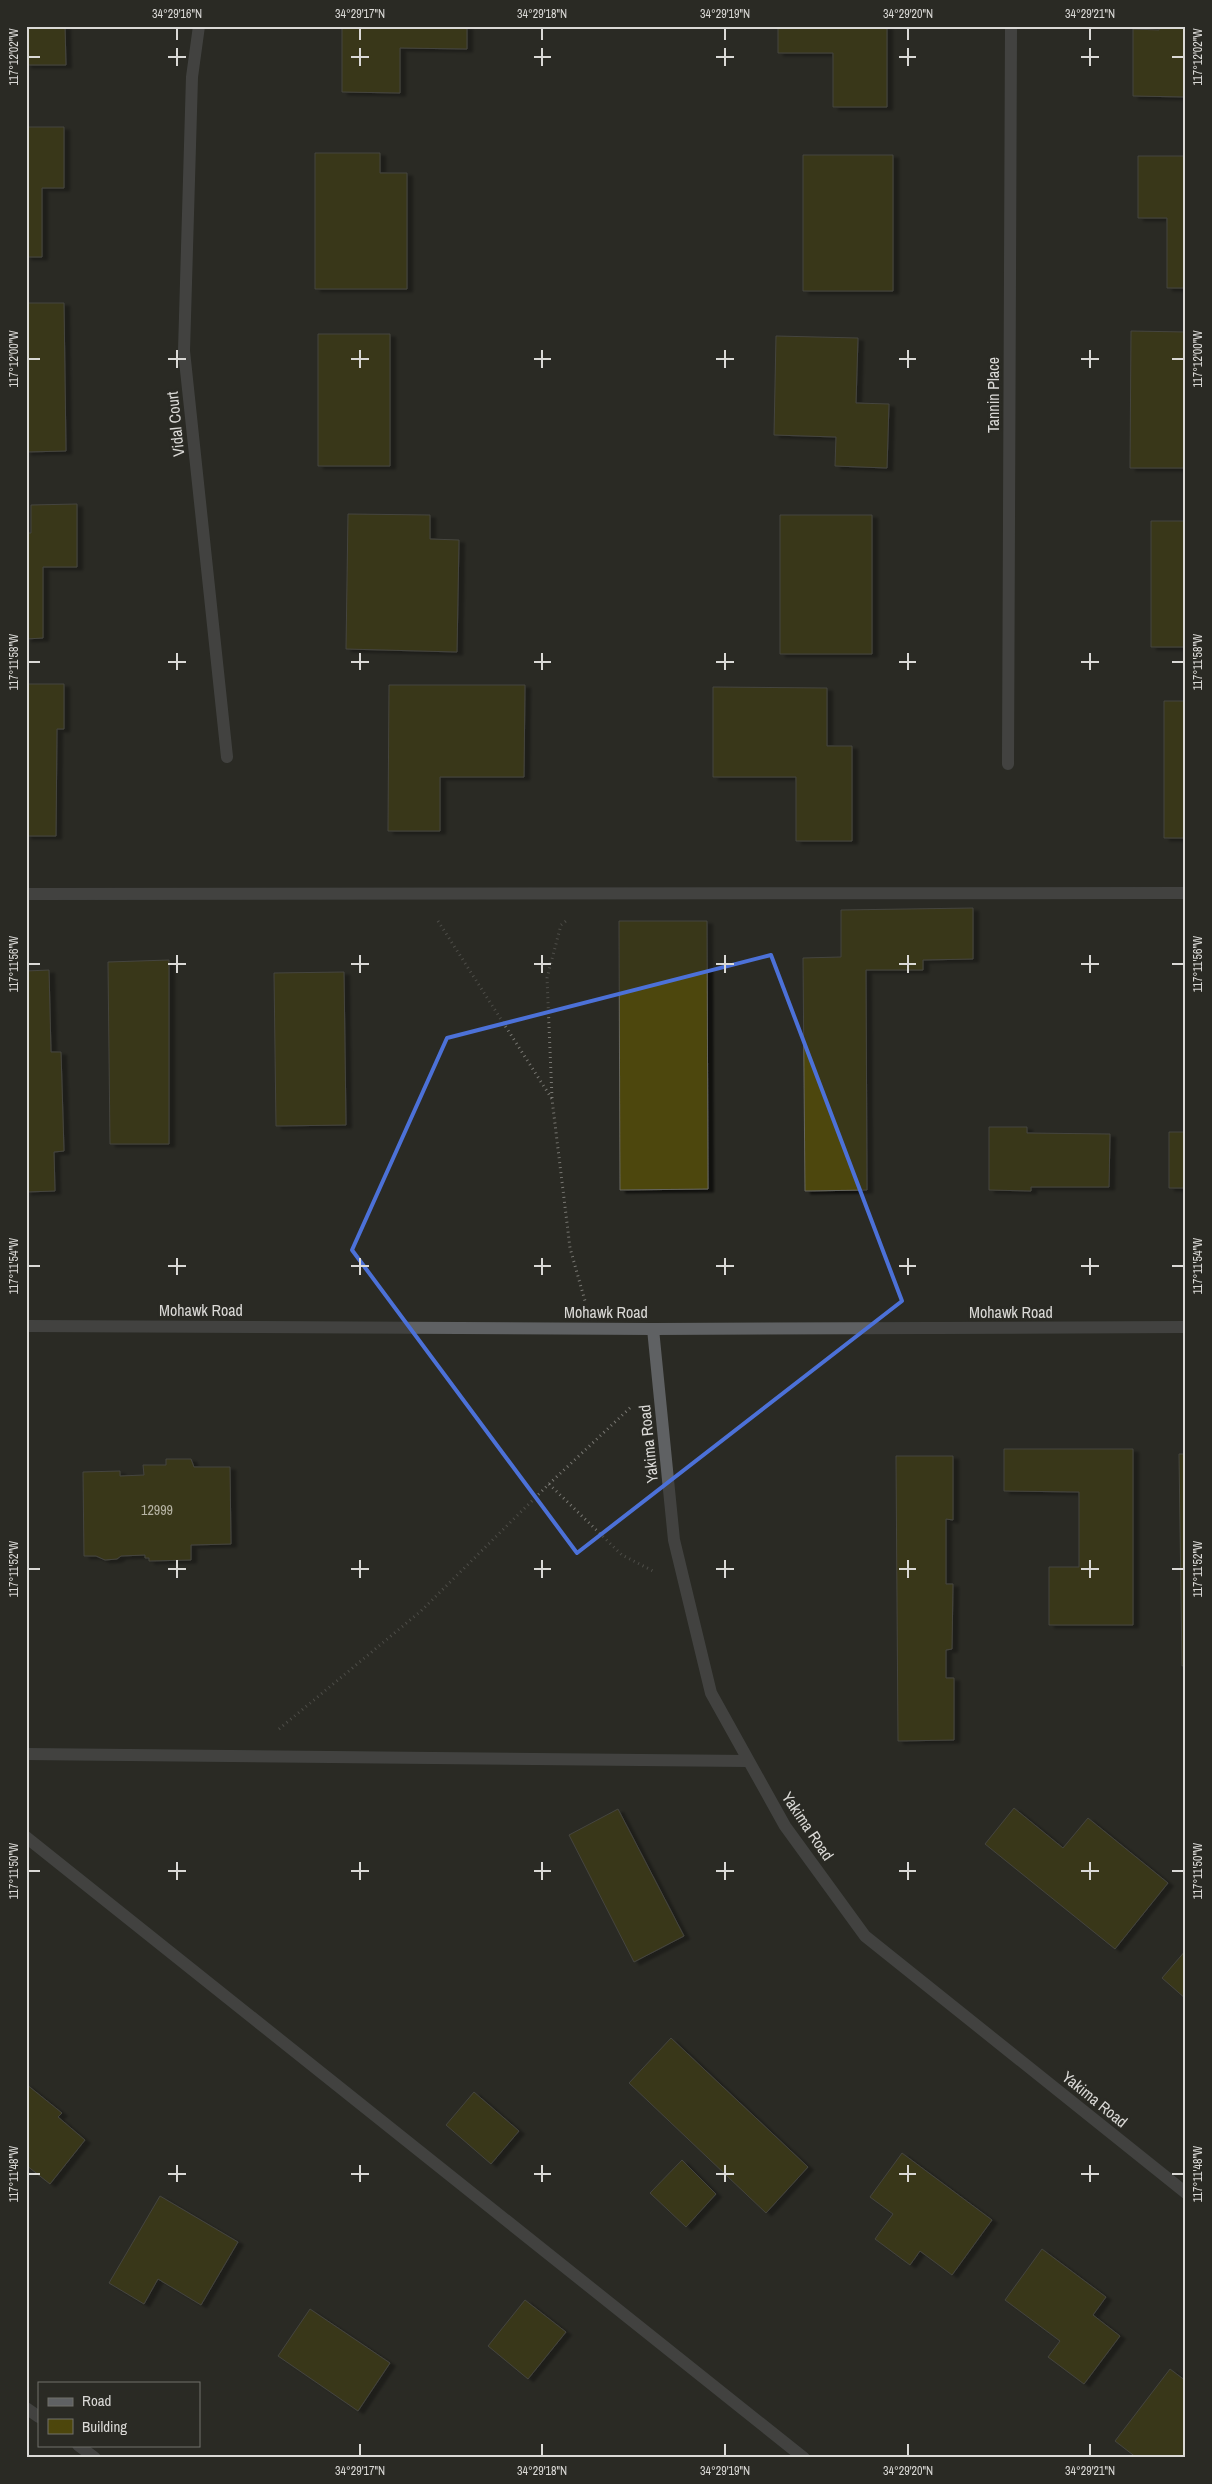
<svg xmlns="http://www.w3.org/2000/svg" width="1212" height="2484" viewBox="0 0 1212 2484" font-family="'Archivo Narrow',sans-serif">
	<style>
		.building { fill: #4d460c; stroke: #66665f; filter: url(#shadow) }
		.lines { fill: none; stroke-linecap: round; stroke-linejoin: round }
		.path { stroke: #797873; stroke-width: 3; stroke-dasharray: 1 4; stroke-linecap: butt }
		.lane { stroke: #5f6163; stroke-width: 12 }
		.street { stroke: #5f6163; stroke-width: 12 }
		.marked { fill: none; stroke: #4c71d8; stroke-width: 4; stroke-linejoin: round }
		.ticks { fill: none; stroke: #dad9d6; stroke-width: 2 }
		.labels { text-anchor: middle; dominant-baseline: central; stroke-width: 5; stroke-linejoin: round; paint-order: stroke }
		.number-label { font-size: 14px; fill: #b7b4a4 }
		.street-label { font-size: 16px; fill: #dad9d6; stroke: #2a2a24 }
		.neatline { fill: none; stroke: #dad9d6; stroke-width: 2 }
		.ticks-label { font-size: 12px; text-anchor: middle; fill: #dad9d6 }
	</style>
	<defs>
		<filter id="shadow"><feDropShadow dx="5.5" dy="3" stdDeviation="1" flood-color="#0009"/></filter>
	</defs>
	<rect width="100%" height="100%" fill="#2a2a24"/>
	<!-- building -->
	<path class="building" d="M26 26H65L66 65H26Z
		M342 26H467V49L400 48V93L342 92Z
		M778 26H887V107H833V53H778Z
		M1160 26H1186V97L1133 96V29L1159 30Z
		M26 127H64V188H42V257H26Z
		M315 153H380V173H407V289H315Z
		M803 155H893V291H803Z
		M1138 156H1186V288H1167V218H1138Z
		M26 303H64L66 451 26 452Z
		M1131 331 1186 332V468H1130Z
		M318 334H390V466H318Z
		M776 336 858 338 856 403 889 404 887 468 835 466 836 437 774 435Z
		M77 504V567H43V638L26 639V533H31V505Z
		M348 514 430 515V539L459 540 457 652 346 649Z
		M780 515H872V654H780Z
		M1151 521H1186V647H1151Z
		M26 684H64V729H57L56 836H26Z
		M389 685H525L524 777H440V831H388Z
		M713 687 827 688V746H852V841H796V777H713Z
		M1164 701H1186V838H1164Z
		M973 908V959L923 960V970H866L867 1190 805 1191 803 958 841 957V910Z
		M619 921H707L708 1189 620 1190Z
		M169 960V1144H110L108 962Z
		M49 970 51 1052H61L64 1151 54 1152 55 1191 26 1192V971Z
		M344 972 346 1125 276 1126 274 973Z
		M989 1127H1027V1133L1110 1134 1109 1187H1031V1191L989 1190Z
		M1169 1132H1186V1188H1169Z
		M1004 1449H1133V1625H1049V1567H1079V1492L1004 1491Z
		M1179 1454H1186V1665L1182 1666Z
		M896 1456H953V1520L946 1519V1584H953L952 1649 946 1650V1678H954V1740L898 1741Z
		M166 1459H191L194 1467H230L231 1544 191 1545V1560L149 1561V1558H145V1555L121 1556 117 1559 105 1560 96 1556H84L83 1472 120 1471V1476L144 1475 143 1465H166Z
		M1014 1808 1063 1848 1088 1818 1168 1883 1115 1949 985 1844Z
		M618 1809 684 1936 634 1962 569 1835Z
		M1186 1950V1999L1162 1978Z
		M671 2038 808 2167 766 2213 629 2083Z
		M26 2084 62 2113 58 2117 85 2140 50 2184 26 2165Z
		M474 2092 519 2131 491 2164 446 2125Z
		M902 2153 992 2220 952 2275 920 2251 910 2265 875 2239 893 2214 870 2197Z
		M682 2160 716 2194 686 2227 650 2193Z
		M160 2196 238 2242 201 2305 158 2279 144 2304 109 2283Z
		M1042 2249 1106 2297 1093 2315 1120 2336 1084 2384 1048 2357 1060 2341 1005 2300Z
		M525 2300 566 2332 528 2379 488 2346Z
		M310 2309 390 2363 358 2411 278 2356Z
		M1170 2369 1186 2381V2458H1137L1115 2441Z"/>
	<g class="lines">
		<!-- path -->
		<path class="path" d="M438 921 552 1099 570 1248 585 1301
			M552 1098 547 978 561 925 566 921
			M549 1484 622 1555 653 1571
			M279 1729 421 1611 549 1484 632 1406"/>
		<!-- lane -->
		<path class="lane" d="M26 894 1186 893
			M26 1754 748 1761
			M26 1837 804 2458"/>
		<!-- street -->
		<path class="street" d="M199 26 192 77 184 351 227 757
			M1008 764 1011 26
			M26 1326 653 1329 1186 1327
			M653 1329 674 1540 711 1693 785 1826 865 1936 1186 2193
			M26 2408 39 2417
			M78 2445 95 2458"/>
	</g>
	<!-- marked area -->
	<path d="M0 0H1212V2484H0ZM771 955 902 1301 577 1553 352 1250 447 1038Z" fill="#2a2a24" fill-opacity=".55" fill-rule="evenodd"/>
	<path class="marked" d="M771 955 902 1301 577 1553 352 1250 447 1038Z"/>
	<!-- ticks -->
	<path class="ticks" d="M177 28V40M360 28V40M542 28V40M725 28V40M908 28V40M1090 28V40M177 48V66M360 48V66M542 48V66M725 48V66M908 48V66M1090 48V66M28 57H40M168 57H186M351 57H369M534 57H551M716 57H734M899 57H916M1081 57H1099M1172 57H1184M177 350V368M360 350V368M542 350V368M725 350V368M908 350V368M1090 350V368M28 359H40M168 359H186M351 359H369M534 359H551M716 359H734M899 359H916M1081 359H1099M1172 359H1184M177 653V670M360 653V670M542 653V670M725 653V670M908 653V670M1090 653V670M28 662H40M168 662H186M351 662H369M534 662H551M716 662H734M899 662H916M1081 662H1099M1172 662H1184M177 955V973M360 955V973M542 955V973M725 955V973M908 955V973M1090 955V973M28 964H40M168 964H186M351 964H369M534 964H551M716 964H734M899 964H916M1081 964H1099M1172 964H1184M177 1258V1275M360 1258V1275M542 1258V1275M725 1258V1275M908 1258V1275M1090 1258V1275M28 1266H40M168 1266H186M351 1266H369M534 1266H551M716 1266H734M899 1266H916M1081 1266H1099M1172 1266H1184M177 1560V1578M360 1560V1578M542 1560V1578M725 1560V1578M908 1560V1578M1090 1560V1578M28 1569H40M168 1569H186M351 1569H369M534 1569H551M716 1569H734M899 1569H916M1081 1569H1099M1172 1569H1184M177 1862V1880M360 1862V1880M542 1862V1880M725 1862V1880M908 1862V1880M1090 1862V1880M28 1871H40M168 1871H186M351 1871H369M534 1871H551M716 1871H734M899 1871H916M1081 1871H1099M1172 1871H1184M177 2165V2182M360 2165V2182M542 2165V2182M725 2165V2182M908 2165V2182M1090 2165V2182M28 2174H40M168 2174H186M351 2174H369M534 2174H551M716 2174H734M899 2174H916M1081 2174H1099M1172 2174H1184M360 2444V2456M542 2444V2456M725 2444V2456M908 2444V2456M1090 2444V2456"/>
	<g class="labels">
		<!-- number labels -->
		<g class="number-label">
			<text x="157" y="1510">12999</text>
		</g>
		<!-- street labels -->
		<g class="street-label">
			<text transform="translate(993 395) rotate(-90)">Tannin Place</text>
			<text transform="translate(175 424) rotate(-96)">Vidal Court</text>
			<text x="201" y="1310">Mohawk Road</text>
			<text x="606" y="1312">Mohawk Road</text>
			<text x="1011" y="1312">Mohawk Road</text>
			<text transform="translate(648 1444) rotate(-96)">Yakima Road</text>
			<text transform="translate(808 1826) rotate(56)">Yakima Road</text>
			<text transform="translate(1095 2099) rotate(39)">Yakima Road</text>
		</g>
	</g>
	<!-- border -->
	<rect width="1212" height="2484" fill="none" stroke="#2a2a24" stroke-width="55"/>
	<!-- legend -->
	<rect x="38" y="2382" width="162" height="65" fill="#2a2a24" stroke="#70706b"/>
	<rect x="48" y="2398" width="25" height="8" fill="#5f6163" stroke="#70706b"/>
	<text x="82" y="2406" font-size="15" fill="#dad9d6">Road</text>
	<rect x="48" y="2419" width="25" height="15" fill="#4d460c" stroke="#70706b"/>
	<text x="82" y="2432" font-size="15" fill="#dad9d6">Building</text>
	<rect x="28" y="28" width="1156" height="2428" class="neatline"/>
	<g class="ticks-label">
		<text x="177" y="18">34°29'16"N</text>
		<text x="360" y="18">34°29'17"N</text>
		<text x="542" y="18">34°29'18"N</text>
		<text x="725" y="18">34°29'19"N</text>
		<text x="908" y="18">34°29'20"N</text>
		<text x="1090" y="18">34°29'21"N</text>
		<text transform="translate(1198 57) rotate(-90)" y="4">117°12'02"W</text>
		<text transform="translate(14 57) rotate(-90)" y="4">117°12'02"W</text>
		<text transform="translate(1198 359) rotate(-90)" y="4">117°12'00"W</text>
		<text transform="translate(14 359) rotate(-90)" y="4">117°12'00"W</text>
		<text transform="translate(14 662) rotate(-90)" y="4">117°11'58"W</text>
		<text transform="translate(1198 662) rotate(-90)" y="4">117°11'58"W</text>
		<text transform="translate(1198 964) rotate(-90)" y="4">117°11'56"W</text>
		<text transform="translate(14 964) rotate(-90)" y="4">117°11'56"W</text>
		<text transform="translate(1198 1266) rotate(-90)" y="4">117°11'54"W</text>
		<text transform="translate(14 1266) rotate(-90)" y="4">117°11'54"W</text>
		<text transform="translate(14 1569) rotate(-90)" y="4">117°11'52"W</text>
		<text transform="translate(1198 1569) rotate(-90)" y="4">117°11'52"W</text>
		<text transform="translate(14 1871) rotate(-90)" y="4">117°11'50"W</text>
		<text transform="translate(1198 1871) rotate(-90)" y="4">117°11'50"W</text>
		<text transform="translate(1198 2174) rotate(-90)" y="4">117°11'48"W</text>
		<text transform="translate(14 2174) rotate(-90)" y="4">117°11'48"W</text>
		<text x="360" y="2475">34°29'17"N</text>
		<text x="542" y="2475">34°29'18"N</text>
		<text x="725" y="2475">34°29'19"N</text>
		<text x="908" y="2475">34°29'20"N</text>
		<text x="1090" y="2475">34°29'21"N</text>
	</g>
</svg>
